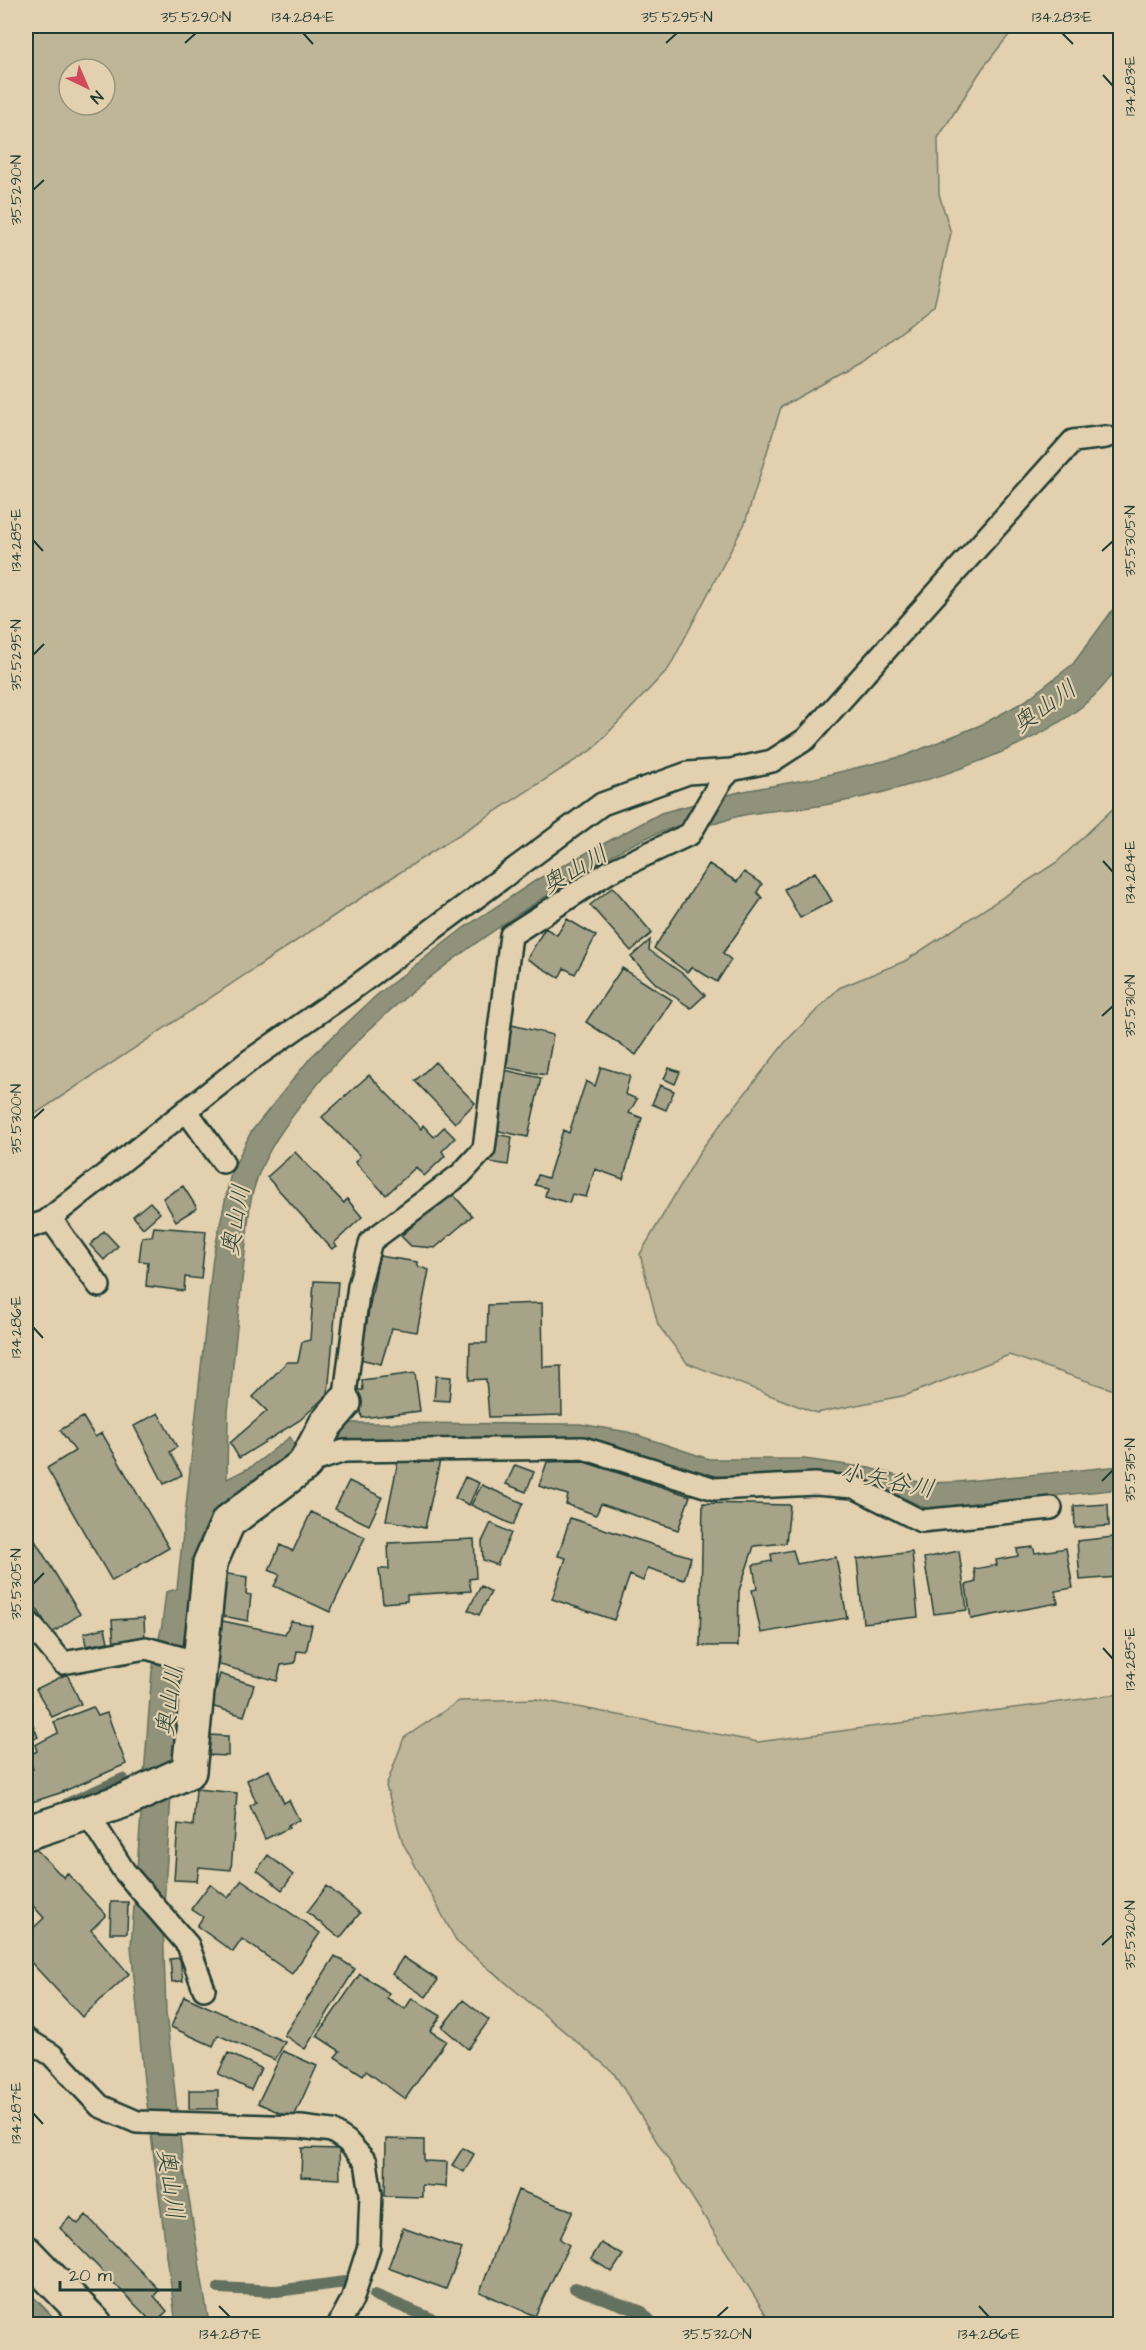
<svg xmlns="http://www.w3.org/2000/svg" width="1146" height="2350" viewBox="0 0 1146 2350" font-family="'Architects Daughter','Klee One',sans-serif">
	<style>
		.green { fill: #bfb698; stroke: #6f7a66; stroke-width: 1.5; fill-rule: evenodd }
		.water { fill: #90937a; stroke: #63715e; stroke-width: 1.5 }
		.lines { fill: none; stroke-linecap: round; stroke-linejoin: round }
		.stream { stroke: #63715e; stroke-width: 12 }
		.building { fill: #a7a389; stroke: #1f3d34; stroke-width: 1.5 }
		.lane-casing { stroke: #1f3d34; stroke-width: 26 }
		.street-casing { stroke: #1f3d34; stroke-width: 38 }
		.primary-casing { stroke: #1f3d34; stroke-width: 38 }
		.lane { stroke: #e3d0ae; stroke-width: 21 }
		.street { stroke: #e3d0ae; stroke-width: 33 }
		.primary { stroke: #e3d0ae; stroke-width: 33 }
		.ticks { fill: none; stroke: #1f3d34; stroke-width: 2 }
		.labels { text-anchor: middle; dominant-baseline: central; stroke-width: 4.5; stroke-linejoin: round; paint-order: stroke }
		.water-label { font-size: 24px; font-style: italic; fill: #2a463b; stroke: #e3d0ae }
		.neatline { fill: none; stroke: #1f3d34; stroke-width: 2 }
		.ticks-label { font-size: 15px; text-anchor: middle; fill: #1f3d34 }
	</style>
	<rect width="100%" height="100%" fill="#e3d0ae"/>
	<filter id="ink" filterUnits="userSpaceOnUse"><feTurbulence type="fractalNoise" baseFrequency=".0167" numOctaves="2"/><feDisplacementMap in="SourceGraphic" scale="12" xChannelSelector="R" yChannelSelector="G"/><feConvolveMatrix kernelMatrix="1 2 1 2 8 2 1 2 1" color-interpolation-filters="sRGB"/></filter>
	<g filter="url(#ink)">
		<!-- green -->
		<path class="green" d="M26 26H1016L982 69 938 138 939 194 951 233 934 306 865 360 781 407 745 523 669 668 593 749 388 880 26 1120ZM69 69H105V105H69Z
			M1120 802V1392L1009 1355 907 1395 816 1413 687 1363 658 1325 640 1254 703 1147 787 1040 839 988 905 961 1057 862Z
			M1120 1694V2324H772L613 2072 457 1942 403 1843 386 1786 404 1738 459 1701 536 1699 758 1742Z"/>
		<!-- water -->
		<path class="water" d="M1120 600C1120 615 1125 650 1119 662 1084 741 897 794 818 806 792 810 764 810 739 816 731 818 724 821 717 823 704 826 690 822 677 826 625 843 578 875 532 905 447 961 367 1020 304 1101 279 1133 257 1164 250 1205L228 1412 227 1479 251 1467 290 1437 294 1443 353 1423 580 1424 628 1432 709 1459H804L869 1468 922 1483 957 1482 1120 1466V1489L928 1509 871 1483 841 1476H713L591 1441 526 1438 357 1440 292 1457 239 1494 171 1795 163 1921 166 2013 182 2155 209 2324H176L144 2081 131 1946 152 1671 162 1625 166 1592 177 1589 213 1257 231 1173 251 1132 311 1057 378 994 465 927 538 879 661 813 739 792 815 778 904 756 983 724 1025 701 1073 664Z
			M26 2289 60 2324H26Z"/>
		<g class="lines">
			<!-- stream -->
			<path class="stream" d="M67 1804 123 1779
				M219 2288 277 2291 345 2282
				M575 2288 642 2312 653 2324
				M375 2295 444 2324"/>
		</g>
		<!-- building -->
		<path class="building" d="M709 864 737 882 744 872 762 884 757 892 762 898 723 953 731 960 717 982 692 967 687 972 654 948Z
			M815 872 832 901 800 918 784 889Z
			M613 887 652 933 631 951 590 905Z
			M567 919 596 936 575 974 564 968 559 978 527 959 545 928 557 935Z
			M650 940 649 950 686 976 705 995 691 1008 656 984 631 957Z
			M622 968 672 1000 636 1055 586 1022Z
			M512 1025 553 1035 546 1075 503 1067Z
			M435 1062 475 1103 455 1123 415 1081Z
			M601 1067 630 1076 625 1094 637 1099 629 1113 642 1118 623 1179 595 1169 586 1197 572 1194 569 1203 545 1196 547 1188 535 1185 538 1175 548 1178 563 1130 569 1133 586 1081 595 1086Z
			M669 1068 680 1072 675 1084 664 1079Z
			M504 1070 541 1078 528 1137 494 1130Z
			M369 1075 421 1129 423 1125 434 1137 444 1127 455 1138 442 1151 445 1156 424 1176 416 1167 386 1195 355 1162 360 1156 322 1117Z
			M660 1085 674 1091 666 1110 652 1104Z
			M494 1134 512 1137 508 1165 489 1162Z
			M295 1152 344 1203 347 1199 362 1217 334 1243 337 1246 332 1249 267 1177Z
			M183 1186 197 1208 176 1221 163 1198Z
			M451 1192 472 1216 435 1248 411 1246 401 1236Z
			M150 1202 160 1213 143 1228 133 1216Z
			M154 1227 206 1231 201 1279 185 1277 184 1291 146 1286 148 1262 139 1261 142 1237 152 1236Z
			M104 1231 118 1246 104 1260 90 1245Z
			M379 1256 417 1262V1266L429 1270 417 1332 392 1328 381 1364 360 1359Z
			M314 1281 338 1282 328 1394 300 1420 239 1458 230 1443 267 1411 253 1397 287 1362H298L302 1342 310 1340Z
			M542 1303 543 1367 561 1366 562 1415 489 1417 486 1379 469 1380 470 1343H487L488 1305Z
			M415 1373 420 1411 362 1418 358 1390H363L362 1380Z
			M436 1376 451 1377 449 1401 434 1400Z
			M158 1413 177 1447 170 1452 182 1475 164 1484 134 1426Z
			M83 1417 95 1437 102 1433 169 1548 112 1581 47 1468 75 1451 60 1430Z
			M29 1429 32 1436 26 1439V1430Z
			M440 1460 425 1528 386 1520 398 1461Z
			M581 1461 690 1496 678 1530 601 1504 596 1515 566 1504 568 1495 539 1486 547 1462Z
			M515 1465 534 1472 526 1492 506 1484Z
			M465 1477 479 1483 469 1505 455 1498Z
			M349 1481 382 1497 369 1525 335 1509Z
			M482 1485 523 1503 513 1525 471 1505Z
			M703 1503 790 1505 786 1543 754 1546 739 1591 738 1646H700Z
			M1108 1504 1109 1526 1075 1528 1074 1506Z
			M311 1512 365 1537 330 1612 274 1586 280 1575 269 1570 280 1545 293 1551Z
			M570 1518 691 1557 684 1580 648 1568 643 1581 630 1575 614 1620 552 1599 566 1558 558 1556Z
			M491 1523 511 1533 497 1565 483 1560 482 1542Z
			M26 1526 80 1614 52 1633 33 1603 28 1606 26 1603Z
			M1113 1537 1117 1577 1080 1580 1077 1541Z
			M474 1539 476 1578 469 1579 471 1591 407 1595V1601L383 1603 379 1569H389L388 1543Z
			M1033 1547 1035 1553 1066 1548 1073 1588 1055 1591 1058 1603 971 1619 966 1585 976 1582 974 1569 997 1565 996 1560 1018 1556 1017 1549Z
			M793 1550 797 1564 836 1557 847 1618 761 1633 752 1590 757 1589 753 1565 772 1561 771 1554Z
			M959 1551 967 1610 934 1614 924 1558Z
			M912 1552 918 1617 863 1623 857 1559Z
			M221 1573 247 1577 246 1594 251 1595 248 1621 218 1615Z
			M481 1586 491 1592 479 1615 468 1610Z
			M144 1618 145 1642 114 1644 112 1620Z
			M218 1620 285 1634 291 1621 312 1625 306 1652 297 1651 295 1663 281 1665 277 1681 213 1663 219 1637 214 1635Z
			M105 1628 108 1642 86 1646 84 1633Z
			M67 1674 81 1704 52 1717 36 1689Z
			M220 1674 254 1685 244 1716 211 1706Z
			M26 1707 38 1737 26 1742Z
			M93 1707 98 1716 107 1713 126 1764 60 1793 26 1804V1773L33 1769 27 1756 37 1751 35 1745 58 1733 54 1722Z
			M208 1735 228 1736V1756L207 1755Z
			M269 1770 284 1803 289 1800 299 1820 288 1825 289 1828 265 1839 250 1806 256 1802 247 1780Z
			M196 1789 237 1793 231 1870 199 1867 197 1881 174 1880 178 1824 193 1826Z
			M31 1844 64 1878 67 1873 106 1915 91 1930 129 1974 82 2017 26 1957V1935L44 1918 26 1898V1849Z
			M268 1855 293 1875 282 1890 257 1870Z
			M242 1880 320 1933 292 1974 242 1939 233 1952 197 1926 203 1917 191 1909 210 1884 228 1898Z
			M327 1886 360 1913 340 1938 307 1912Z
			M111 1902H128L127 1933H110Z
			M335 1956 355 1969 305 2049 284 2035Z
			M403 1957 438 1980 426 1997 392 1974Z
			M180 1958 183 1981 172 1982 170 1959Z
			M360 1974 389 1993 387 1998 405 2009 412 1998 441 2016 430 2031 446 2041 405 2099 366 2071 363 2075 335 2057 340 2051 317 2036Z
			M184 1996 285 2042 275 2060 218 2035 213 2046 171 2027Z
			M463 2000 489 2020 468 2049 442 2027Z
			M283 2051 317 2066 293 2119 258 2103Z
			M228 2053 261 2068 251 2090 218 2074Z
			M189 2090H218V2109H189Z
			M386 2139 424 2140V2161L447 2162 446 2187 422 2185V2197L385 2196Z
			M302 2148 339 2149 340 2179 301 2177Z
			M463 2148 474 2154 464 2172 452 2165Z
			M518 2190 573 2211 560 2239 569 2245 535 2316 480 2292Z
			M86 2215 159 2290 154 2296 167 2311 154 2324 60 2228 70 2217 78 2224Z
			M403 2228 462 2249 446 2289 388 2268Z
			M601 2243 623 2255 612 2272 591 2259Z"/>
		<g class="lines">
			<!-- lane casing -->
			<g class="lane-casing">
				<path id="lane" d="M186 1110 223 1162
					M50 1218 99 1286
					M26 1228 45 1222 249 1061 347 993 602 804 688 773 731 770
					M344 1403 359 1286 371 1241 461 1174 484 1149 511 935 609 872 690 834 721 781 731 770 772 761 806 739 1073 441 1106 437
					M305 1464 344 1451 583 1448 715 1489 815 1484 854 1487 921 1521 1051 1508
					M26 1619 63 1663 146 1648 200 1663
					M87 1813 124 1871 188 1945 204 1989
					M26 2039 52 2055 100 2106 137 2122 301 2127 332 2131 347 2141 366 2162 371 2194 369 2246 352 2300 339 2324"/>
			</g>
			<!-- street casing -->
			<g class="street-casing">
				<path id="street" d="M26 1833 126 1800 189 1771 210 1563 228 1522 305 1464 326 1424 344 1403"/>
			</g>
			<!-- primary casing -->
			<g class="primary-casing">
				<path id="primary" d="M26 2253 95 2324"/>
			</g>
			<!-- lane -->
			<use href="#lane" class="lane"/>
			<!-- street -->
			<use href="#street" class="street"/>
			<!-- primary -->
			<use href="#primary" class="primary"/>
		</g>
	</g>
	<!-- ticks -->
	<path class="ticks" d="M303 33 313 44M1062 33 1073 44M185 43 196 33M666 43 677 33M1103 75 1113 86M33 190 44 180M33 540 43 551M1102 551 1113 541M33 655 44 644M1103 861 1113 872M1102 1016 1113 1006M33 1119 44 1109M33 1327 43 1338M1102 1481 1113 1470M33 1584 44 1573M1103 1648 1113 1659M1102 1945 1113 1935M33 2113 43 2124M219 2306 230 2317M979 2306 989 2317M717 2317 728 2307"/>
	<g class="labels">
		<!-- water labels -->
		<g class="water-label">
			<text transform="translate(1045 707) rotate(-35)">奥山川</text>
			<text transform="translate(575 870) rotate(-30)">奥山川</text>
			<text transform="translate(236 1220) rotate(-80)">奥山川</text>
			<text transform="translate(887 1481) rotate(11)">小矢谷川</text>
			<text transform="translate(170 1701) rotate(-82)">奥山川</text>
			<text transform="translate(170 2184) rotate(82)">奥山川</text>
		</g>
	</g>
	<!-- margin -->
	<rect width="1146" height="2350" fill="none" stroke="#e3d0ae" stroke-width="66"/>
	<!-- north arrow -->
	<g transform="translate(87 87) rotate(136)"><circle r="28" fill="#e3d0ae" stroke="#95957d" stroke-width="1.5"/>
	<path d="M0-4.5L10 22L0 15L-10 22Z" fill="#d1495b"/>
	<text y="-9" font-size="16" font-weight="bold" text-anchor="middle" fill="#1f3d34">N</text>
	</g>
	<!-- scale -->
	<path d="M60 2281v9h120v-9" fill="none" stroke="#1f3d34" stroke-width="3"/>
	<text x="69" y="2281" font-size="18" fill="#1f3d34" stroke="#e3d0ae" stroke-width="4.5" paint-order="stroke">20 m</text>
	<rect x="33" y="33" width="1080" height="2284" class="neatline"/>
	<g class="ticks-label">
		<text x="196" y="22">35.5290°N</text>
		<text x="303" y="22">134.284°E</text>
		<text x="677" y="22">35.5295°N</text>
		<text x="1062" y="22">134.283°E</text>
		<text transform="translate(1130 86) rotate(-90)" y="5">134.283°E</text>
		<text transform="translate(16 190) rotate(-90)" y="5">35.5290°N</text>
		<text transform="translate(16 540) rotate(-90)" y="5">134.285°E</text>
		<text transform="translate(1130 541) rotate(-90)" y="5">35.5305°N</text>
		<text transform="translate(16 655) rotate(-90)" y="5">35.5295°N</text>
		<text transform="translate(1130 872) rotate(-90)" y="5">134.284°E</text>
		<text transform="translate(1130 1006) rotate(-90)" y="5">35.5310°N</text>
		<text transform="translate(16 1119) rotate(-90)" y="5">35.5300°N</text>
		<text transform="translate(16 1327) rotate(-90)" y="5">134.286°E</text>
		<text transform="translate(1130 1470) rotate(-90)" y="5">35.5315°N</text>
		<text transform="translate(16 1584) rotate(-90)" y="5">35.5305°N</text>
		<text transform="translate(1130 1659) rotate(-90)" y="5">134.285°E</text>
		<text transform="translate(1130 1935) rotate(-90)" y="5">35.5320°N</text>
		<text transform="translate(16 2113) rotate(-90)" y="5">134.287°E</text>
		<text x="230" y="2339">134.287°E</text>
		<text x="717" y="2339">35.5320°N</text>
		<text x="989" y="2339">134.286°E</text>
	</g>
</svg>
